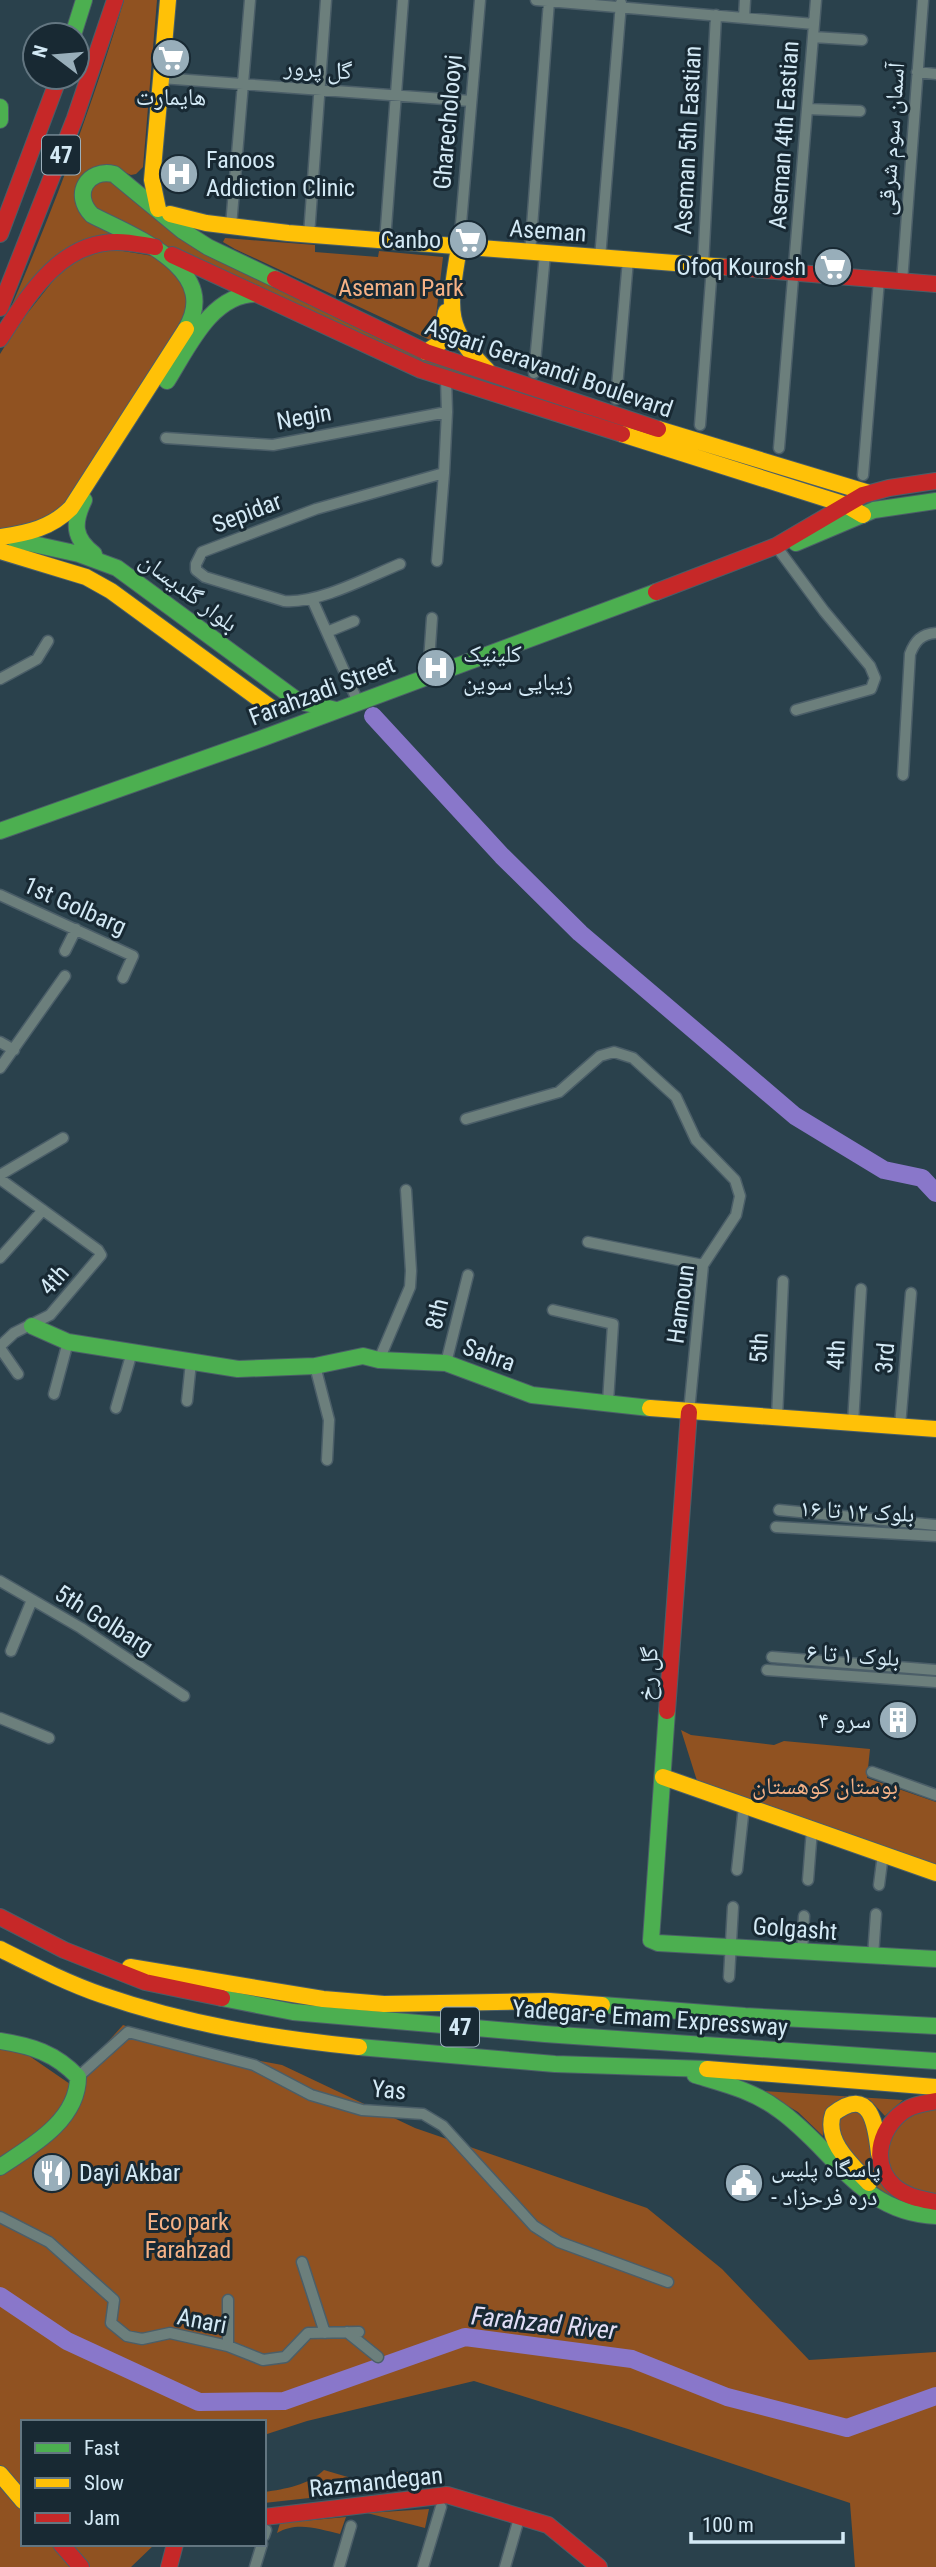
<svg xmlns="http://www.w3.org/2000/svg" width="936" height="2567" viewBox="0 0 936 2567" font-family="'Roboto Condensed','Noto Naskh Arabic',sans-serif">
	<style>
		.green { fill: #905221 }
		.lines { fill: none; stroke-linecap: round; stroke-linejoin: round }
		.river { stroke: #8977ca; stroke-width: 18 }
		.street-casing { stroke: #4b5e68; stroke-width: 13 }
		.fast-casing { stroke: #4b5e68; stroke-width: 18 }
		.slow-casing { stroke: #4b5e68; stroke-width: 18 }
		.jam-casing { stroke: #4b5e68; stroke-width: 18 }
		.street { stroke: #6c7f7c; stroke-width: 10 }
		.fast { stroke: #4caf50; stroke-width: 16 }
		.slow { stroke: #ffc107; stroke-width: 16 }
		.jam { stroke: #c62828; stroke-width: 16 }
		.labels { text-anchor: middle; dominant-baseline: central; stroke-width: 6; stroke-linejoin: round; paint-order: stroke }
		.shield { fill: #182933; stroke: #9bafbb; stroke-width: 2 }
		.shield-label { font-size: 23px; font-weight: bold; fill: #d3e9f5 }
		.street-label { font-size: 24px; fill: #d3e9f5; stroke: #182933 }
		.poi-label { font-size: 24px; fill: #d3e9f5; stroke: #182933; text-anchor: start }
		.park-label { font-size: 24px; fill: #f6b286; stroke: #182933 }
		.water-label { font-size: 26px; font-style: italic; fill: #e2def6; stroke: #182933 }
	</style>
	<rect width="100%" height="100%" fill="#2a414c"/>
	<!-- green -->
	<path class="green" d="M124 0H157L143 167 136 174 131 175 113 167 86 175 90 222 115 231 110 238 9 312C53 210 92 107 124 0Z
		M106 179 114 180 202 251 416 354 768 470 769 473 413 360 102 216C85 204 85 185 106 179Z
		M225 238 315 245V252L378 257 379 251 443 257 434 333 430 340 235 249 223 242Z
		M99 247 153 256 172 266 188 293 186 314 171 343 90 471 55 517 17 530 0 528V354L18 325 60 272Z
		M681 1730 691 1735 774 1745 784 1741 870 1749 867 1778 936 1802V1868L698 1784Z
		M123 2025 183 2046 282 2065 415 2128 647 2208 722 2269 809 2360 936 2352V2567H855L850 2503 628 2429 474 2381 307 2421 264 2435V2422H23V2544H155L131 2567H0V2047L25 2053 70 2084Z
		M763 2091 903 2100 885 2116 870 2100C840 2093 822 2105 823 2136L798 2112Z
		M936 2104V2197H925L893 2178 885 2151 894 2123Z
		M843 2111 866 2113 895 2193 891 2199 876 2186 833 2129Z
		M324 2470 368 2483 408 2472 409 2487 264 2503V2492C286 2489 308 2485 324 2470Z
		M429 2509 425 2528 367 2513Z
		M346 2517 340 2534C319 2529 297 2521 277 2533L280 2523Z"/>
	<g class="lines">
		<!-- river -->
		<path class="river" d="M373 716 502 856 580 933 795 1116 884 1170 922 1178 936 1193
			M0 2296 67 2341 199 2402 284 2401 465 2337 632 2359 727 2397 847 2428 936 2396"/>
		<!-- street casing -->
		<g class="street-casing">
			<path id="street" d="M536 0 814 24
				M744 18 745 0
				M813 37 862 40
				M917 72 936 74
				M161 78 471 101
				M807 109 860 111
				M231 226 250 0
				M309 235 326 0
				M385 241 403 0
				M459 247 480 0
				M530 253 549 1
				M600 258 621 3
				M703 266 716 15
				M902 282 923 0
				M534 373 545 254
				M616 399 628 260
				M700 425 712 267
				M166 438 273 445 447 412
				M779 448 816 0
				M863 475 879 280
				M776 546 824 611 870 666 875 678 871 689 796 710
				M437 561 444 473
				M400 564C368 577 318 604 284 601L205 577 196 570V564L202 552 316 509 444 473 447 412 446 379
				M312 599 358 702
				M327 632 354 621
				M428 675 432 618
				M0 679 37 659 48 641
				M903 775 910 654C915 641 921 634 936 633
				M0 895 133 956 123 978
				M65 951 76 929
				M0 1042 14 1050
				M0 1068 65 976
				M466 1119 559 1092 600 1056 614 1052 633 1058 676 1097 696 1140 735 1180 740 1196 736 1215 703 1265 689 1412
				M0 1175 63 1138
				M0 1179 98 1250 101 1255 50 1315 14 1333 0 1346
				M588 1242 703 1265
				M0 1258 43 1210
				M553 1310 613 1324 608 1402
				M0 1348 18 1374
				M379 1360 410 1287 411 1271 406 1190
				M446 1363 468 1275
				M315 1366 329 1420 327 1460
				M54 1394 68 1342
				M187 1401 191 1362
				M116 1408 132 1352
				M777 1418 783 1281
				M853 1423 861 1289
				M900 1426 911 1293
				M779 1510 936 1525
				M776 1527 936 1536
				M0 1581 81 1628 184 1696
				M11 1651 32 1600
				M772 1657 936 1670
				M767 1670 936 1682
				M0 1718 49 1738
				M872 1772 936 1795
				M737 1870 744 1806
				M808 1880 812 1829
				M879 1885 883 1854
				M802 1953 804 1916
				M873 1956 876 1914
				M729 1977 733 1907
				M78 2077 128 2032 254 2065 311 2095 362 2110 423 2114 443 2126 534 2226 559 2242 668 2282
				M0 2217 49 2242 114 2300 111 2323 127 2336 142 2339 170 2333 228 2346 263 2360 285 2357 308 2333 359 2332
				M302 2262 325 2333
				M347 2332 378 2357
				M228 2346V2300
				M264 2536 266 2530
				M255 2567 262 2544
				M339 2567 351 2526
				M423 2567 441 2507
				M505 2567 520 2515"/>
		</g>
		<!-- fast casing -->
		<g class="fast-casing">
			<path id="fast" d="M73 35 84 0
				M0 107V120
				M186 329C222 269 133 236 92 215 72 195 87 168 114 174L183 231 208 247 275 279
				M167 381C188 348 211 294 256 294
				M84 500C73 523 73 538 94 554
				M15 540 79 554 117 568 298 701 336 710
				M796 543 874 510 936 501
				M0 831 263 738 656 592
				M32 1326 68 1342 238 1369 315 1366 363 1356 379 1360 446 1363 532 1395 650 1408
				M667 1711 651 1940 658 1943 936 1959
				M222 1998 293 2012 545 2034 936 2061
				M602 2005 745 2016 936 2026
				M0 2041C32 2046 55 2053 78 2077 78 2120 32 2146 0 2167
				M359 2047 555 2064 707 2069
				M695 2075C725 2084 754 2091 779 2110 833 2148 860 2213 936 2216"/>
		</g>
		<!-- slow casing -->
		<g class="slow-casing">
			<path id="slow" d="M158 209 152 180 168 0
				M170 214 206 223 288 233 726 267
				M459 247C450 305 442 326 487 370
				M426 352 440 343 446 312
				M658 429 869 493
				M622 434 846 505 863 515
				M1 537C28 533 51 528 71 508L186 329
				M0 551 86 577 111 591 270 707
				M650 1408 936 1429
				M663 1777 936 1873
				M0 1949C34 1966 67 1983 102 1995 186 2024 271 2038 359 2047
				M130 1967 323 1999 384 2004 549 2001 602 2005
				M707 2069 936 2087
				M869 2183C852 2165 824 2141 833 2114 871 2084 876 2126 879 2154
				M0 2474 23 2501"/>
		</g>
		<!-- jam casing -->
		<g class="jam-casing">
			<path id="jam" d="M0 234 59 77
				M172 255 421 370 622 434
				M726 267 936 284
				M275 279 426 352 658 429
				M0 308 75 118 115 0
				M0 339C28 296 59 242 117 242 130 242 142 245 155 247
				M656 592 776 546 863 495 889 488 936 481
				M667 1711 689 1412
				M0 1917 64 1950 145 1982 222 1998
				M936 2101C927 2103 917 2104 909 2108 881 2123 868 2163 895 2187 907 2197 921 2199 936 2202
				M264 2517 447 2495 548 2525 599 2567
				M61 2544 81 2567
				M169 2567 175 2544"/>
		</g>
		<!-- street -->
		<use href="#street" class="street"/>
		<!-- fast -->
		<use href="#fast" class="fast"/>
		<!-- slow -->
		<use href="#slow" class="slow"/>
		<!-- jam -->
		<use href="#jam" class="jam"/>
	</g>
	<!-- icons -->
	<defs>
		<g id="supermarket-disc" transform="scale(2.0125)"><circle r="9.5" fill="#98aeba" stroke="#182933"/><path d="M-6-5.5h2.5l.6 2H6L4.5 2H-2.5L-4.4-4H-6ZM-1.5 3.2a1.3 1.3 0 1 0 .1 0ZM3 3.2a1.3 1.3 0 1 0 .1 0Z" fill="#fff"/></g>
		<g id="hospital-disc" transform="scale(2.0125)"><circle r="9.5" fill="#98aeba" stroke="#182933"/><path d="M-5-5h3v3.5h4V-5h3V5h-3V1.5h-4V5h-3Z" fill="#fff"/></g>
		<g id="building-disc" transform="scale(2.0125)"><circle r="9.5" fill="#98aeba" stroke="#182933"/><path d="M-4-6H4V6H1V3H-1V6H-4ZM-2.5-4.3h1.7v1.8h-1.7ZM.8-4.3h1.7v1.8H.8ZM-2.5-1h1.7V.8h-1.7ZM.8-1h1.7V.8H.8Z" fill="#fff"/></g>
		<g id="restaurant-disc" transform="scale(2.0125)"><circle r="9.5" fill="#98aeba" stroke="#182933"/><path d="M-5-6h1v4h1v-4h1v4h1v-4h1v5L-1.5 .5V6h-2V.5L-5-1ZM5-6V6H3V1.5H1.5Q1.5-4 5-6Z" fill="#fff"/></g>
		<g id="civic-disc" transform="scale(2.0125)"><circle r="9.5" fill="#98aeba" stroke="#182933"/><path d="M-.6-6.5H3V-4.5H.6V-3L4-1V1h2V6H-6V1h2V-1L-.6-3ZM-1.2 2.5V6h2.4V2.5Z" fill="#fff"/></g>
	</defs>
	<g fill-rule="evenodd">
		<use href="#supermarket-disc" x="171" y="58"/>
		<use href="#hospital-disc" x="179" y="174"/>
		<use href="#supermarket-disc" x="468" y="240"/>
		<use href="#supermarket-disc" x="833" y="267"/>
		<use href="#hospital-disc" x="436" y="668"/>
		<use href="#building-disc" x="898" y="1720"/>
		<use href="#restaurant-disc" x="52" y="2173"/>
		<use href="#civic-disc" x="744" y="2183"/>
	</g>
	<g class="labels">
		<!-- shield labels -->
		<g class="shield">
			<rect x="42" y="135.5" width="38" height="39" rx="5"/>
			<rect x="441" y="2007.5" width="38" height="39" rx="5"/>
		</g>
		<g class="shield-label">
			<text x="61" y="155">47</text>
			<text x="460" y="2027">47</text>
		</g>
		<!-- street labels -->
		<g class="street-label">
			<text transform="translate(318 69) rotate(4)">گل پرور</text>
			<text transform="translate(448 122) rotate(-85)">Gharecholooyi</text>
			<text transform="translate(784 135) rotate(-86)">Aseman 4th Eastian</text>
			<text transform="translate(891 139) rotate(-86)">آسمان سوم شرقی</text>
			<text transform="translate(688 140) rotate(-87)">Aseman 5th Eastian</text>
			<text transform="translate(548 231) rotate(4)">Aseman</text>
			<text transform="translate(549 368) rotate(19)">Asgari Geravandi Boulevard</text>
			<text transform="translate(304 417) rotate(-10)">Negin</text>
			<text transform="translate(247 513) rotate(-21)">Sepidar</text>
			<text transform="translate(189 592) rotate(37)">بلوار گلدیسان</text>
			<text transform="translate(322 691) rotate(-21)">Farahzadi Street</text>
			<text transform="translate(75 906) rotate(24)">1st Golbarg</text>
			<text transform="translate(54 1280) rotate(-48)">4th</text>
			<text transform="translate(681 1304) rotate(-82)">Hamoun</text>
			<text transform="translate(437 1314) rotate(-76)">8th</text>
			<text transform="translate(759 1348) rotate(-87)">5th</text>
			<text transform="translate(489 1355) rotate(20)">Sahra</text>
			<text transform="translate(836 1355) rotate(-87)">4th</text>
			<text transform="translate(885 1358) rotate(-85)">3rd</text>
			<text transform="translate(857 1511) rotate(3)">بلوک ۱۲ تا ۱۶</text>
			<text transform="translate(104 1620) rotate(32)">5th Golbarg</text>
			<text transform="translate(853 1655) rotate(4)">بلوک ۱ تا ۶</text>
			<text transform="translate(648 1674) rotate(-86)">گل رخ</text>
			<text transform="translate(795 1929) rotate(4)">Golgasht</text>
			<text transform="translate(650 2018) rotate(4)">Yadegar-e Emam Expressway</text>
			<text transform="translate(389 2090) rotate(5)">Yas</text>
			<text transform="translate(202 2321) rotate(11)">Anari</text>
			<text transform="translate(376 2482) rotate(-6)">Razmandegan</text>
		</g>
		<!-- poi labels -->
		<g class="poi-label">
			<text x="171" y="97" text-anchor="middle">هایمارت</text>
			<text x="206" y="160">Fanoos<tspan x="206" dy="28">Addiction Clinic</tspan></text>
			<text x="441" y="240" text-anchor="end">Canbo</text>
			<text x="806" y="267" text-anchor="end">Ofoq Kourosh</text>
			<text x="463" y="654">کلینیک<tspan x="463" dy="28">زیبایی سوین</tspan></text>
			<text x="871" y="1720" text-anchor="end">سرو ۴</text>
			<text x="771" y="2169">پاسگاه پلیس<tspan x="771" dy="28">- دره فرحزاد</tspan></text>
			<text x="79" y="2173">Dayi Akbar</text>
		</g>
		<!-- park labels -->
		<g class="park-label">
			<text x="401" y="288">Aseman Park</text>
			<text x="825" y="1786">بوستان کوهستان</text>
			<text x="188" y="2222">Eco park<tspan x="188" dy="28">Farahzad</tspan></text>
		</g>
		<!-- water labels -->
		<g class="water-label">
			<text transform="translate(544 2323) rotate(6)">Farahzad River</text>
		</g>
	</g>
	<!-- legend -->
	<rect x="21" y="2420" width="245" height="126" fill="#182933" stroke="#637681" stroke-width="2"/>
	<rect x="35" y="2443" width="35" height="10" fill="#4caf50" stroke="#637681" stroke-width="2"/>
	<text x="84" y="2455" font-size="21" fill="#d3e9f5">Fast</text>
	<rect x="35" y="2478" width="35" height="10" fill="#ffc107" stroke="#637681" stroke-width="2"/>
	<text x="84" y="2490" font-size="21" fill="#d3e9f5">Slow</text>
	<rect x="35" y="2513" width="35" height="10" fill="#c62828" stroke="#637681" stroke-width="2"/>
	<text x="84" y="2525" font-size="21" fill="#d3e9f5">Jam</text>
	<!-- north arrow -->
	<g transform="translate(56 56) rotate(286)"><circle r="33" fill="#182933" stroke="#637681" stroke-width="2"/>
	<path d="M0-5L12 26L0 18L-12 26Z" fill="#98aeba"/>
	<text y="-10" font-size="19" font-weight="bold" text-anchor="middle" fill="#d3e9f5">N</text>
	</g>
	<!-- scale -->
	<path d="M691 2532v10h152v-10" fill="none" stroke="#d3e9f5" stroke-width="3.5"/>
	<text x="702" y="2532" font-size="21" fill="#d3e9f5" stroke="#182933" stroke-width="5" paint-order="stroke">100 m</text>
</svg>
